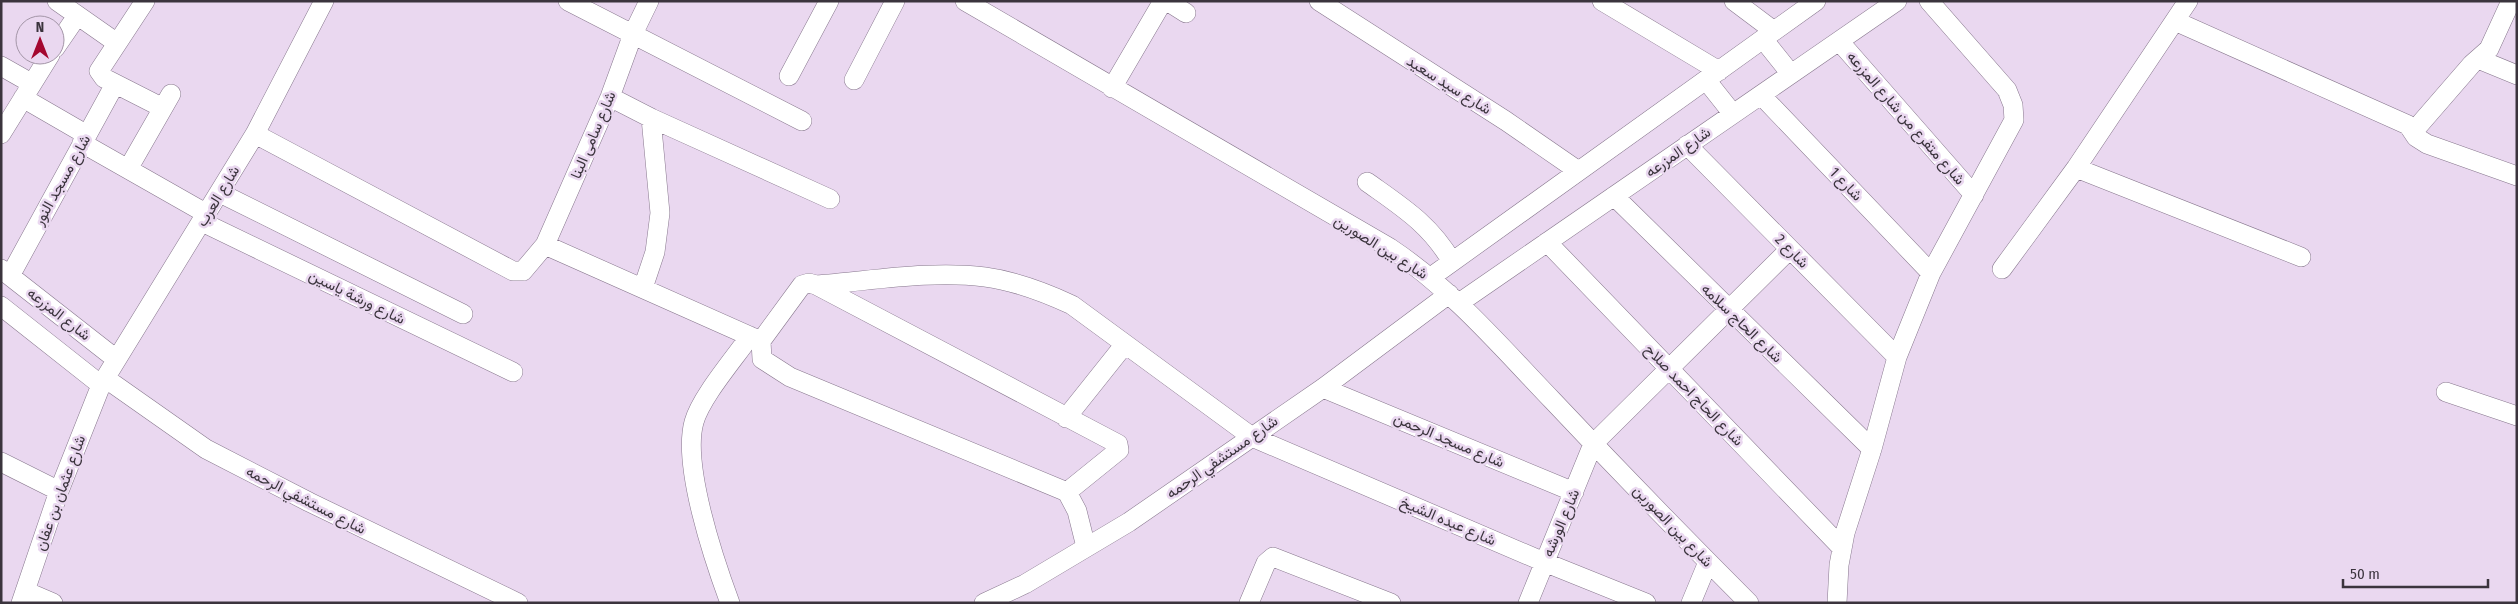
<svg xmlns="http://www.w3.org/2000/svg" width="2518" height="604" viewBox="0 0 2518 604" font-family="'Fira Sans Condensed',Vazirmatn,sans-serif">
	<style>
		.lines { fill: none; stroke-linecap: round; stroke-linejoin: round }
		.minor-casing { stroke: #87778d; stroke-width: 20 }
		.minor { stroke: #fff; stroke-width: 19 }
		.labels { text-anchor: middle; dominant-baseline: central; stroke-width: 5; stroke-linejoin: round; paint-order: stroke }
		.street-label { font-size: 15px; fill: #3b343d; stroke: #ead8f0 }
	</style>
	<rect width="100%" height="100%" fill="#ead8f0"/>
	<g class="lines">
		<!-- minor casing -->
		<g class="minor-casing">
			<path id="minor" d="M57 1 117 43
				M145 1 99 71 104 78 163 108
				M568 1 802 121
				M965 1 1390 248C1453 290 1501 347 1553 401 1617 469 1683 537 1749 603
				M1167 1 1186 13
				M1319 1 1506 121 1577 170
				M1602 1 1719 71
				M1734 1 1774 31
				M2175 21 2408 125 2416 137 2427 144 2517 176
				M1763 39 1791 74
				M1839 41 1974 195
				M55 48 77 16
				M2478 59 2517 75
				M1 66 31 83
				M789 76 829 1
				M854 80 895 1
				M1706 80 1733 114
				M1112 88 1163 1
				M1761 95 1931 273
				M610 97 651 118 660 213 655 252 643 288
				M23 98 87 135
				M651 118 830 199
				M2413 132 2472 64 2489 49 2511 1
				M1 134 50 55
				M255 134 513 271H523L545 245 610 97 633 34 649 1
				M82 143 207 214
				M1687 145 1897 357
				M2076 168 2301 257
				M128 169 171 94
				M1367 182C1402 207 1430 224 1452 262
				M220 193 463 314
				M1614 196 1872 449
				M202 222 513 372
				M1547 242 1842 548
				M545 245 761 341
				M1 269 116 359
				M2002 269 2076 168 2188 1
				M10 276 115 84
				M1431 277 1816 1
				M816 285C871 281 930 270 985 277 1015 281 1044 292 1072 305L1252 437 1544 562 1646 603
				M1459 303 1897 1
				M1 306 101 385
				M105 378 206 449 309 502 518 603
				M1323 388 1574 492
				M2446 392 2517 416
				M1066 418 1125 344
				M1 462 59 491
				M1067 492 1119 450 1118 444 816 285 809 283 802 285 761 341 762 359 790 377 1067 492 1077 511 1086 547
				M25 591 53 603
				M21 603 59 491 101 385 255 134 324 1
				M730 603C714 560 682 465 694 422 701 397 734 359 750 336
				M984 603 1025 584 1129 522 1323 388 1449 294
				M1249 603 1266 563 1273 557 1391 603
				M1528 603 1593 444 1790 249
				M1691 603 1708 562
				M1837 603 1839 565 1845 533 1872 449 1897 357 1931 273 2014 120 2013 105 2007 90 1929 1"/>
		</g>
		<!-- minor -->
		<use href="#minor" class="minor"/>
	</g>
	<g class="labels">
		<!-- street labels -->
		<g class="street-label">
			<text transform="translate(1449 85) rotate(32)">شارع سيد سعيد</text>
			<text transform="translate(1906 118) rotate(49)">شارع متفرع من شارع المزرعه</text>
			<text transform="translate(593 135) rotate(-67)">شارع سامى البنا</text>
			<text transform="translate(1678 152) rotate(-35)">شارع المزرعه</text>
			<text transform="translate(62 180) rotate(-61)">شارع مسجد النور</text>
			<text transform="translate(1846 184) rotate(46)">شارع 1</text>
			<text transform="translate(218 196) rotate(-59)">شارع العرب</text>
			<text transform="translate(1381 247) rotate(32)">شارع بين الصورين</text>
			<text transform="translate(1792 251) rotate(45)">شارع 2</text>
			<text transform="translate(357 297) rotate(26)">شارع ورشة ياسين</text>
			<text transform="translate(59 314) rotate(38)">شارع المزرعه</text>
			<text transform="translate(1742 323) rotate(44)">شارع الحاج سلامه</text>
			<text transform="translate(1694 395) rotate(46)">شارع الحاج احمد صلاح</text>
			<text transform="translate(1449 440) rotate(23)">شارع مسجد الرحمن</text>
			<text transform="translate(1222 457) rotate(-35)">شارع مستشفي الرحمه</text>
			<text transform="translate(60 493) rotate(-70)">شارع عثمان بن عفان</text>
			<text transform="translate(306 500) rotate(27)">شارع مستشفي الرحمه</text>
			<text transform="translate(1448 521) rotate(23)">شارع عبده الشيخ</text>
			<text transform="translate(1561 523) rotate(-67)">شارع الورشه</text>
			<text transform="translate(1673 526) rotate(46)">شارع بين الصورين</text>
		</g>
	</g>
	<!-- border -->
	<rect width="2518" height="604" fill="none" stroke="#3b343d" stroke-width="5"/>
	<!-- north arrow -->
	<g transform="translate(40 40)"><circle r="24" fill="#ead8f0" stroke="#a496a8"/>
	<path d="M0-4L9 19L0 12L-9 19Z" fill="#a40830"/>
	<text y="-8" font-size="14" font-weight="bold" text-anchor="middle" fill="#3b343d">N</text>
	</g>
	<!-- scale -->
	<path d="M2343 579v8h145v-8" fill="none" stroke="#3b343d" stroke-width="2.5"/>
	<text x="2350" y="579" font-size="15" fill="#3b343d" stroke="#ead8f0" stroke-width="4" paint-order="stroke">50 m</text>
</svg>
